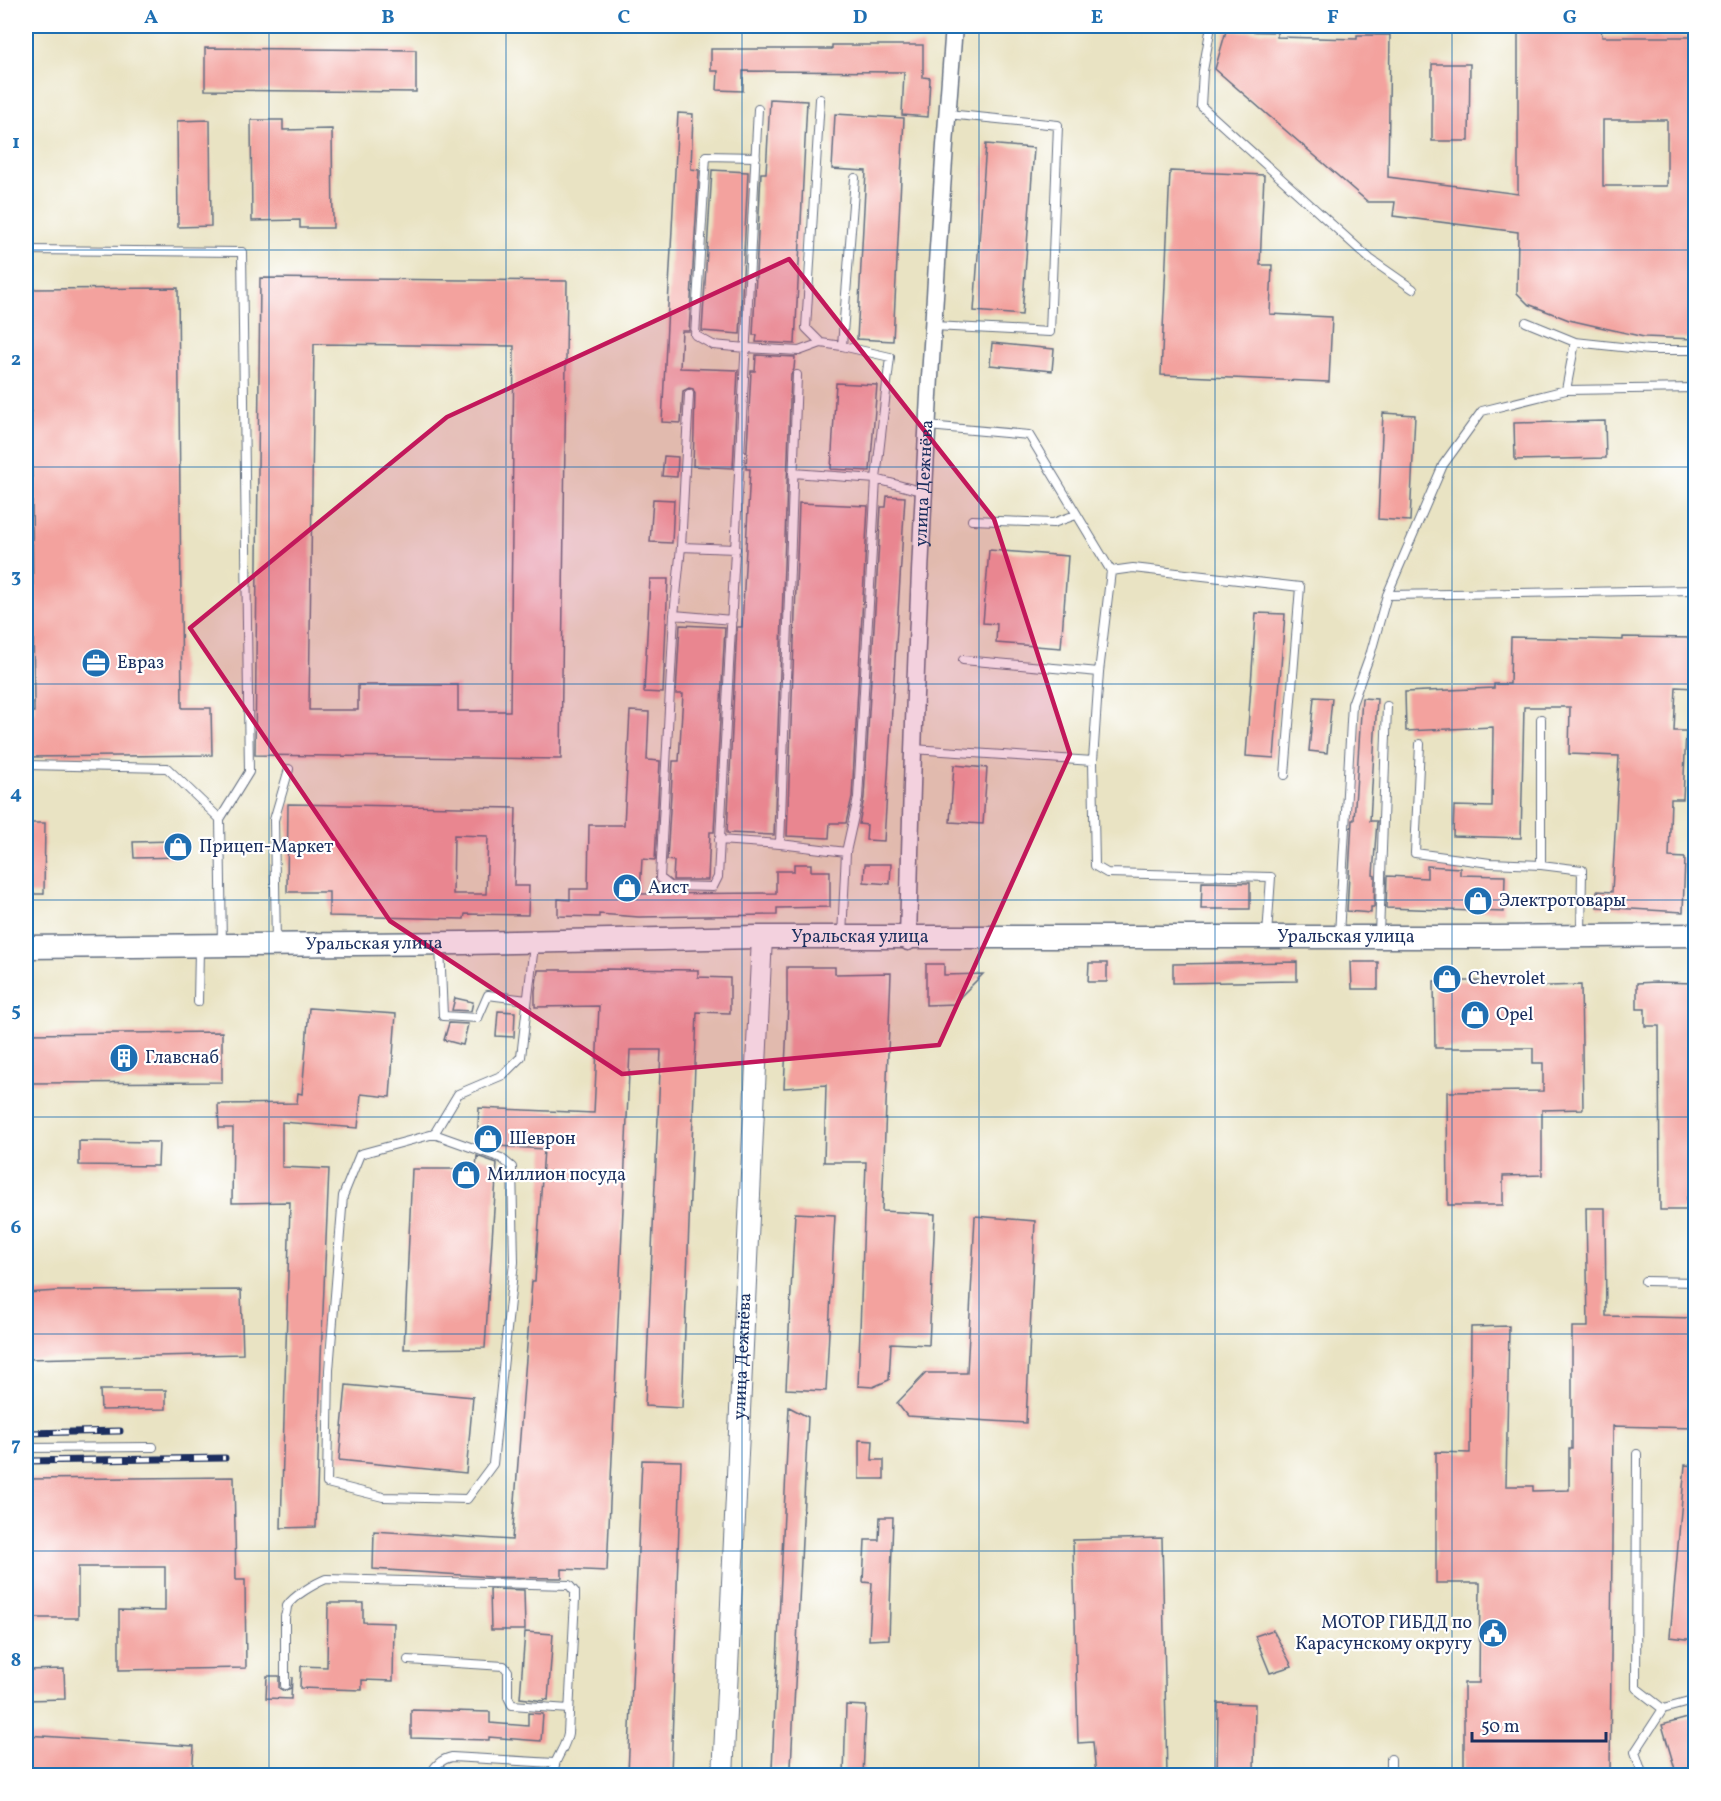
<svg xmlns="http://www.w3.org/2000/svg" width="1721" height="1801" viewBox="0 0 1721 1801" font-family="Vollkorn,serif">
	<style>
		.building { fill: #f3a29e; fill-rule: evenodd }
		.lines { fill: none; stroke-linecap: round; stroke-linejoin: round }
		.service-casing { stroke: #636e81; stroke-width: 10 }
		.minor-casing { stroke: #636e81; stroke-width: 19 }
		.tertiary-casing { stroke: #636e81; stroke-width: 22 }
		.secondary-casing { stroke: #636e81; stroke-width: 25 }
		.service { stroke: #fff; stroke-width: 8 }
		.minor { stroke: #fff; stroke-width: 16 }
		.tertiary { stroke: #fff; stroke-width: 20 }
		.secondary { stroke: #fff; stroke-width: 22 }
		.rail-casing { stroke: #1b2f5e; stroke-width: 7 }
		.rail { stroke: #fff; stroke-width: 4.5; stroke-dasharray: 14; stroke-linecap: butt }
		.marked { fill: #c2185b; fill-opacity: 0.2; stroke: #c2185b; stroke-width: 4.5; stroke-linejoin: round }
		.grid { fill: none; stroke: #1f6fb2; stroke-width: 1.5; stroke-opacity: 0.55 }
		.labels { text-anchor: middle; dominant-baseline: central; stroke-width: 4.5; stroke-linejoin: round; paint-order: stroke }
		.street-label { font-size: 18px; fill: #1b2f5e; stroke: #fff }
		.poi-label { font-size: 18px; fill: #1b2f5e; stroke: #fff; text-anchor: start }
		.neatline { fill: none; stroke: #1f6fb2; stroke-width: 2 }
		.grid-label { font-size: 20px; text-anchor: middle; font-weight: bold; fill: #1f6fb2 }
	</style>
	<rect width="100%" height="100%" fill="#fff"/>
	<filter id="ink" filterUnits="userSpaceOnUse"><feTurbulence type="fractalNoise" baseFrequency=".0167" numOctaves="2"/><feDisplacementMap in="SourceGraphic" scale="12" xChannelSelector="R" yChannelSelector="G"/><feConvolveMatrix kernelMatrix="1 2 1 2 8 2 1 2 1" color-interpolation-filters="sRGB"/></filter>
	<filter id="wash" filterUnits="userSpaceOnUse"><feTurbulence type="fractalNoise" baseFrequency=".008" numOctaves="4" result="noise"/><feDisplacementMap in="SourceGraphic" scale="24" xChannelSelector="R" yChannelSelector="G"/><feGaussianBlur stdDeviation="1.35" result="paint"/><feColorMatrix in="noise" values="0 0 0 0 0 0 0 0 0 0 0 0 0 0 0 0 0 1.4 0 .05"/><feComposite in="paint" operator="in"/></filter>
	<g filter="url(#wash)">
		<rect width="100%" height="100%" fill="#e9e3c3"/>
		<g id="blocks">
			<!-- building -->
			<path class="building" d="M1518 29H1601L1602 37H1695V339L1644 337 1569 320 1528 304 1517 293 1518 232 1393 216 1395 202H1368L1215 69 1226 31 1277 32V37L1357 39V35H1390L1388 177 1518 194ZM1603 120H1667V186H1603Z
				M832 45H923V77L930 78 928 117 902 115 904 72 743 71V91L717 90 718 71H711V49H832Z
				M205 48 416 50V92L205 90Z
				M1432 64H1470L1469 141H1432Z
				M770 99 807 101 795 344 756 342 757 335H753L761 173H766Z
				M678 113 693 114 691 169 699 170 689 331H682L680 368 738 370 733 468 693 466 695 394 693 389 689 388 683 391 681 423 662 422Z
				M835 114 904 118 893 341 857 339 866 171 832 169Z
				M210 120 211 226 178 227 177 121Z
				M251 120H283V130L332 129 333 228H300V220L252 221Z
				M986 144 1034 148 1022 315 974 311Z
				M712 170 748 172 740 334 702 331Z
				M1170 171 1264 175 1260 265H1272L1270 314 1332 317 1329 382 1161 375Z
				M260 278 567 281 561 759 255 755ZM314 344 514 346 510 711H458V685H358V710H309Z
				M178 288 182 708H211L212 755 26 757V712H34L30 289Z
				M992 343 1054 349 1052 371 990 365Z
				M756 355 795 357 794 369 791 375 774 835 727 833 737 627H742L750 469H746L751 371H755Z
				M836 383 877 385 870 471 831 469Z
				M1383 413 1415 415 1410 521 1378 519Z
				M1605 421 1606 458 1515 460 1514 423Z
				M664 456 678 457 677 477 662 476Z
				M887 496 905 497 884 841 866 840 867 825 859 824 864 798 881 507H886Z
				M653 499 674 500 672 543 650 542Z
				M799 503 868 506 852 797 846 823H830L829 838 787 836Z
				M989 550 1068 556 1061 648 996 643 997 624 983 623Z
				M650 579H668L663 693 644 692Z
				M1256 613 1285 614 1274 758 1246 756Z
				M680 625 725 627 714 832H710L708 880H673L674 861 667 860 673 761H679L683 694H676Z
				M1511 637 1623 640V637L1695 638V688L1676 687 1674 731H1686L1683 799H1671L1669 857 1685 858 1683 912 1597 907V891L1612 892 1619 756 1569 754 1570 707H1524L1521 838 1453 836 1454 806 1492 807 1493 727 1406 731 1405 692 1494 688V684H1510Z
				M1314 697 1332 698 1327 753 1309 751Z
				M1362 698 1377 699 1370 821H1377L1373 875 1375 876 1374 907H1371V913L1347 911 1352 820H1354Z
				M630 711 649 712 647 760 660 761 655 860 642 859 640 894 776 893V871H794V864H811V871H830V907L777 908V915L639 917 599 914V917L558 916V899L570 900V889H588L589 825H624Z
				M954 765 987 768 983 824 950 822Z
				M288 804 516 808 514 886H529L528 915 465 914 464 919 329 916V892H287ZM454 835 488 836 486 894H453Z
				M26 823H45L44 894H26Z
				M173 841H183V857L134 858 133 842Z
				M865 864H891L890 884 864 882Z
				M1427 866 1460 868V875L1505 876 1504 912 1386 908 1387 876 1427 878Z
				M1202 882 1250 883V909H1201Z
				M1297 962V981L1173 983V964Z
				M1351 962H1378V989H1352Z
				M1089 963H1107V982H1088Z
				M926 964H944V975L983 974 961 996 956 1004 926 1005Z
				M787 967H835V974L891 973 882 1211 935 1214 929 1345 891 1343 889 1380 873 1387 858 1386 866 1162H824L826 1085 784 1088 788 1004H787Z
				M600 969 698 970V977L730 978V1013L697 1012 682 1408 645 1406 661 1050H630L607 1571 562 1569V1578L490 1577 373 1569 374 1531 512 1540 532 1281H535L544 1149 498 1146 497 1150 477 1143 479 1108 594 1113 599 1006 535 1007V991L538 970H600Z
				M1434 981H1515V987L1581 985 1583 1109 1542 1110V1175L1503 1176V1205H1448L1447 1092 1543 1091V1063H1533V1048H1435Z
				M1656 982 1695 983V1197H1687V1210H1660L1659 1026H1645V1009H1637V983Z
				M455 998 473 1002 471 1011 452 1010Z
				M309 1008 396 1014 390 1097 361 1094 358 1128 282 1122V1167L329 1169 321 1358 316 1527 281 1528 290 1202 232 1203 233 1128H219L218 1104 297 1103 298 1093 302 1094Z
				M498 1011 515 1012 514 1037 496 1036Z
				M449 1023 468 1024 463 1045 444 1040Z
				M222 1032V1082L26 1083V1034Z
				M79 1141 159 1142 158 1166 79 1165Z
				M477 1156 497 1163 485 1348 404 1349 412 1169H476Z
				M1586 1208H1605L1606 1316 1695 1318V1428L1613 1426 1610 1776H1464V1683H1479L1480 1583H1436V1452L1470 1453 1471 1327 1509 1326 1506 1486H1533V1491L1569 1490V1449H1572V1327H1588Z
				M795 1213 835 1215 826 1391 786 1389Z
				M975 1216 1035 1221 1026 1423 907 1416 897 1403 926 1373H967Z
				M241 1290 243 1354 26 1359V1293L57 1291Z
				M346 1385 473 1397 466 1473 339 1460Z
				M100 1390H166V1409L101 1410Z
				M789 1407 808 1417 791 1767 772 1768Z
				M859 1440 873 1441 872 1460H884V1479H859Z
				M642 1460 681 1461 671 1775 628 1773Z
				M1685 1465 1695 1466V1640L1670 1637Z
				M234 1477 236 1580H245L246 1668 119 1670V1610L165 1611V1567H78V1618H26V1479Z
				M880 1517H893L889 1639 869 1640 872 1583 863 1582 865 1540H879Z
				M1162 1538 1167 1776H1096L1093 1742 1078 1743 1073 1540Z
				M490 1589 524 1590 525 1630H491Z
				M328 1603H363V1622L394 1623 393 1681 362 1680V1690L300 1688 301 1666 327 1667Z
				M1273 1630 1292 1666 1270 1673 1255 1636Z
				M525 1632 553 1634 548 1700 544 1699V1701L520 1698Z
				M64 1669 65 1699 26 1700V1670Z
				M267 1676H279V1688L284 1691 291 1688 292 1677 291 1699 266 1698Z
				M1218 1703 1255 1704 1254 1776H1217Z
				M846 1705 866 1706 863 1776H844Z
				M411 1710 490 1712V1723L528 1726V1713L543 1714 541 1741 489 1737V1740L411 1738Z
				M1695 1716V1776H1677L1662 1725Z
				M26 1735 194 1746 192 1776H26Z"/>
		</g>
	</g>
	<g filter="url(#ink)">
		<use href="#blocks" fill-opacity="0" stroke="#636e81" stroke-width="1.5"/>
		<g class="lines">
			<!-- service casing -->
			<g class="service-casing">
				<path id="service" d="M1211 26 1203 71 1201 106 1370 259 1413 289
					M820 99 806 328 821 343 842 346
					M756 157 706 156 695 335 713 345 746 348 799 351 821 343
					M26 250 242 252 249 772 220 819 222 945
					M1526 322 1575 342 1566 390 1696 388
					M934 326 1050 332 1058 125 947 114
					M1575 342 1649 350H1696
					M689 394 681 547 674 615 660 878 670 886 713 887 718 877 758 109
					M928 426 1029 435 1111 571 1099 672 1093 761 1095 866 1107 873 1271 877 1267 935
					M793 473 876 479 924 492
					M972 520 1053 523 1076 515
					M681 547 736 549
					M1111 571 1133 568 1300 587 1285 775
					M1387 595 1696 590
					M674 615 732 620
					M963 660 1099 672
					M1420 744 1415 853 1490 863 1541 865 1582 870 1581 934
					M913 749 1093 761
					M26 765 167 768 220 819
					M719 840 780 844 846 852
					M780 844 797 375
					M1541 865V719
					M1339 935 1352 704 1371 652 1387 595 1443 465 1482 411 1566 390
					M1379 935 1387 706
					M842 936 846 852 858 798 876 479 890 357 842 346 855 178
					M276 945 274 820 289 769
					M440 946 443 1016 478 1018 488 995 527 1000
					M198 1002 199 949
					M434 1134 501 1158 512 1167 514 1262 493 1464 467 1499 383 1497 327 1483 329 1370 343 1196 360 1154 434 1134 458 1094 503 1075 521 1057 534 945
					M1645 1281 1696 1282
					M26 1448 153 1447
					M1637 1454 1636 1688 1663 1709
					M408 1660 504 1666 508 1671V1697L512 1705 569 1709
					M285 1685V1616C286 1615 287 1607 287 1606 293 1596 316 1583 326 1579L569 1585 575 1592V1599L568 1733C565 1751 554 1756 553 1776
					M431 1776C433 1766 442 1759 452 1757L554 1763
					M1391 1776V1759
					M1643 1776 1635 1752 1663 1709 1696 1700"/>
			</g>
			<!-- minor casing -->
			<g class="minor-casing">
				<g id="minor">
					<path id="s1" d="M908 942C914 636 930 330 954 26"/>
				</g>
			</g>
			<!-- tertiary casing -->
			<g class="tertiary-casing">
				<g id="tertiary">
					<path id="s2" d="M723 1776 762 937"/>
				</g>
			</g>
			<!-- secondary casing -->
			<g class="secondary-casing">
				<g id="secondary">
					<path id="s3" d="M26 947 465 943 757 937H1497L1696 935"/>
				</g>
			</g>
			<!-- service -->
			<use href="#service" class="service"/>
			<!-- minor -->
			<use href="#minor" class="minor"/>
			<!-- tertiary -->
			<use href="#tertiary" class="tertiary"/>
			<!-- secondary -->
			<use href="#secondary" class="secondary"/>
			<!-- rail casing -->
			<g class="rail-casing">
				<path id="rail" d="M26 1433 120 1431
					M26 1461 225 1458"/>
			</g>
			<!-- rail -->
			<use href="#rail" class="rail"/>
		</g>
	</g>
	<!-- marked area -->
	<path class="marked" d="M789 259 994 519 1070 754 939 1045 622 1074 390 921 190 628 447 417Z"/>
	<!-- grid -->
	<path class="grid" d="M269 26V1776M506 26V1776M742 26V1776M979 26V1776M1215 26V1776M1452 26V1776M26 250H1696M26 467H1696M26 684H1696M26 900H1696M26 1117H1696M26 1334H1696M26 1551H1696"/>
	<!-- icons -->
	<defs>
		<g id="office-disc" transform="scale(1.5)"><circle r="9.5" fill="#1f6fb2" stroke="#fff"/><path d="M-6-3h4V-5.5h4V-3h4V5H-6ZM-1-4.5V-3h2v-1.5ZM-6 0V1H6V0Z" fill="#fff"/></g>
		<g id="shop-disc" transform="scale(1.5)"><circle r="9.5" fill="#1f6fb2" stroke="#fff"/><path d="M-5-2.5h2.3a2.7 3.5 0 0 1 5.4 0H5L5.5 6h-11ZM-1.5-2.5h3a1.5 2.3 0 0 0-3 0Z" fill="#fff"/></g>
		<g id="building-disc" transform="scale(1.5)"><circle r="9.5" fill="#1f6fb2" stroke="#fff"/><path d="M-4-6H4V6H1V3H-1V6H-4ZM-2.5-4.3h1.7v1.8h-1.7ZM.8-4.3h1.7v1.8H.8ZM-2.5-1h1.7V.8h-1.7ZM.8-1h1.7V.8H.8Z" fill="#fff"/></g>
		<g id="civic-disc" transform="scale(1.5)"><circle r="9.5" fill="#1f6fb2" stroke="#fff"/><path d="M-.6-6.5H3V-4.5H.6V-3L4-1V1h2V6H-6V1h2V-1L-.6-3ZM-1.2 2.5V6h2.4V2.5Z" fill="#fff"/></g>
	</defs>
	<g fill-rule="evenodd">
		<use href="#office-disc" x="96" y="663"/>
		<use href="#shop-disc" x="178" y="847"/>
		<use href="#shop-disc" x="627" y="888"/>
		<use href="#shop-disc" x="1478" y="901"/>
		<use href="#shop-disc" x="1447" y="979"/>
		<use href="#shop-disc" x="1475" y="1015"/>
		<use href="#building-disc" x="124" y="1058"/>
		<use href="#shop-disc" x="488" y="1139"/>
		<use href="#shop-disc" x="466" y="1175"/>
		<use href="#civic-disc" x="1493" y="1633"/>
	</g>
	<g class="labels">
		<!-- street labels -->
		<g class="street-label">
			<text stroke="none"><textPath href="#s1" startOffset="459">улица Дежнёва</textPath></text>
			<text stroke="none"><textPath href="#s3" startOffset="834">Уральская улица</textPath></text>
			<text stroke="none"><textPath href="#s3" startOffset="1320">Уральская улица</textPath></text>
			<text stroke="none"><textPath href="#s3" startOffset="348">Уральская улица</textPath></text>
			<text stroke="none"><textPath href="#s2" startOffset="420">улица Дежнёва</textPath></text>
		</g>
		<!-- poi labels -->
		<g class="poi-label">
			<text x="117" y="663">Евраз</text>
			<text x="199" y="847">Прицеп-Маркет</text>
			<text x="648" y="888">Аист</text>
			<text x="1499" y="901">Электротовары</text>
			<text x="1468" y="979">Chevrolet</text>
			<text x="1496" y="1015">Opel</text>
			<text x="145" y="1058">Главснаб</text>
			<text x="509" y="1139">Шеврон</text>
			<text x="487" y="1175">Миллион посуда</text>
			<text x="1472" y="1623" text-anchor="end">МОТОР ГИБДД по<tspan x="1472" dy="21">Карасунскому округу</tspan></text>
		</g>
	</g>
	<!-- margin -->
	<rect width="1721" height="1801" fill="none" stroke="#fff" stroke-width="66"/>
	<!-- scale -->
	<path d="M1472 1732v9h134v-9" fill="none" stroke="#1b2f5e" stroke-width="3"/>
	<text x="1481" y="1732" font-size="18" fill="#1b2f5e" stroke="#ffffff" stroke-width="4.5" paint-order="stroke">50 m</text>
	<rect x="33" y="33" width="1655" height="1735" class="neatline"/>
	<g class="grid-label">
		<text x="151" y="23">A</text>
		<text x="388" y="23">B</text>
		<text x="624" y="23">C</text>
		<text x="860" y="23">D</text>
		<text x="1097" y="23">E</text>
		<text x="1333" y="23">F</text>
		<text x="1570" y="23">G</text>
		<text x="16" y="148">1</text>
		<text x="16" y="365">2</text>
		<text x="16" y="582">3</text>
		<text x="16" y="799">4</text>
		<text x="16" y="1016">5</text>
		<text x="16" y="1233">6</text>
		<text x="16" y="1450">7</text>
		<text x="16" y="1666">8</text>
	</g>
</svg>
